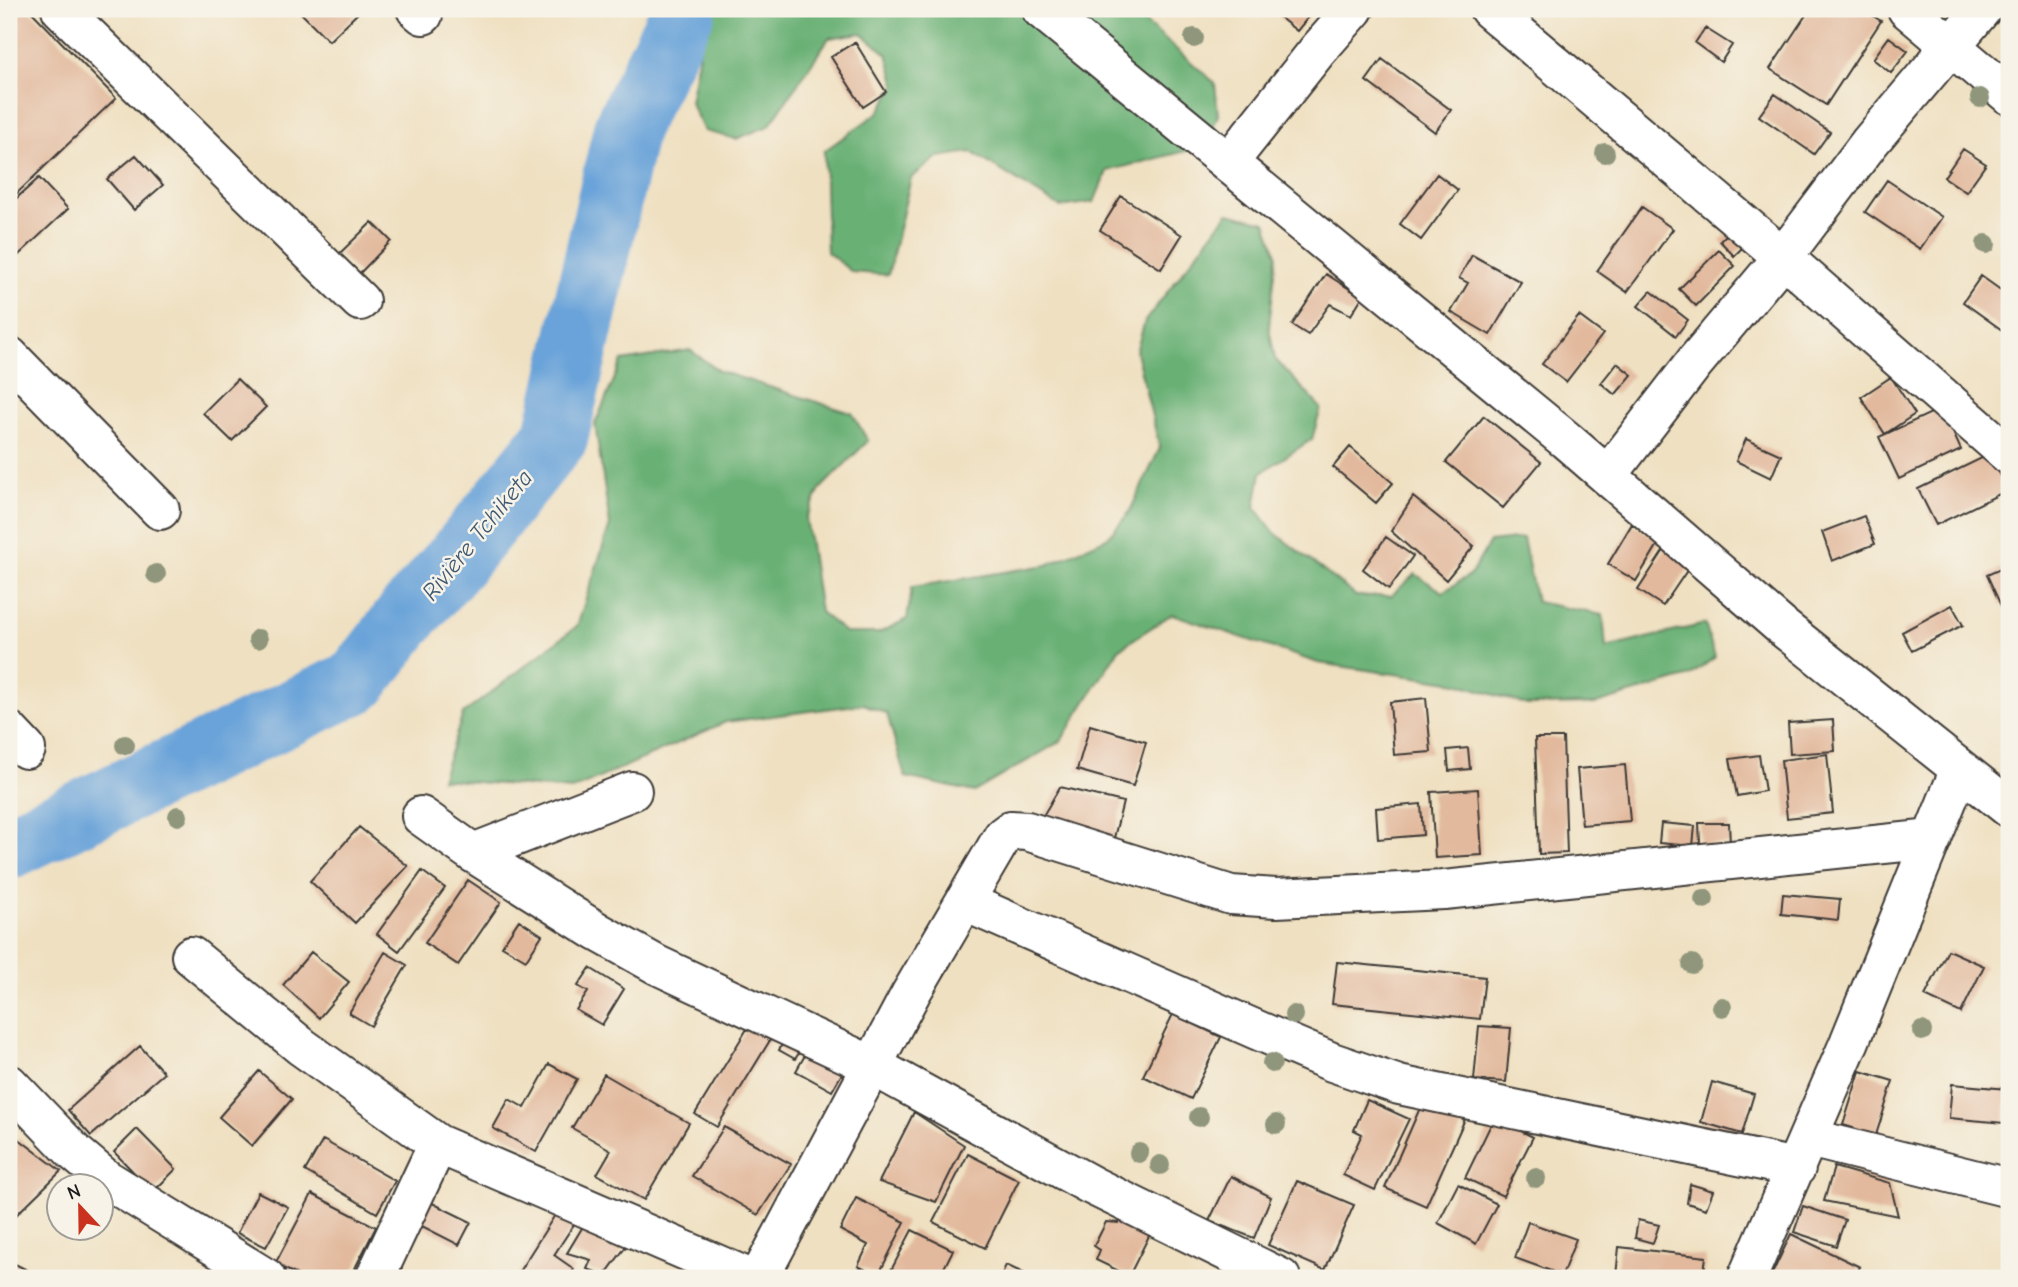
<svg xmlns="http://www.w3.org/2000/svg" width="2018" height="1287" viewBox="0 0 2018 1287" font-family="'Comic Neue',sans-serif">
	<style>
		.forest { fill: #69b075; stroke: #426648; stroke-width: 2 }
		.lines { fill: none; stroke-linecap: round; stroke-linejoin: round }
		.river { stroke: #69a3d9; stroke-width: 65 }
		.building { fill: #e2b99d }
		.minor-casing { stroke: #3c3935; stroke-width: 42 }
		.minor { stroke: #fff; stroke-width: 38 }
		.tree { fill: #8f967b }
		.labels { text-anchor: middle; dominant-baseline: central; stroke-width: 5; stroke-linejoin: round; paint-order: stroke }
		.water-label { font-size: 24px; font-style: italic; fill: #3f5971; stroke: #f7f3e8 }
	</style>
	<rect width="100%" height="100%" fill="#f7f3e8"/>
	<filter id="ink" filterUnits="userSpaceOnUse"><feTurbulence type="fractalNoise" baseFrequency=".0143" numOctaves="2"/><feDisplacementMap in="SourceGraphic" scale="14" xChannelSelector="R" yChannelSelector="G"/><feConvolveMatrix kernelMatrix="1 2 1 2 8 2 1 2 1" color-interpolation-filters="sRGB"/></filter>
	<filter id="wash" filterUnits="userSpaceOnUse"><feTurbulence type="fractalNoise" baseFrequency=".00686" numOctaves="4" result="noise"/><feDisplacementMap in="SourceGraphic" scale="28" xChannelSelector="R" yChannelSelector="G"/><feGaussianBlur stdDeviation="1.57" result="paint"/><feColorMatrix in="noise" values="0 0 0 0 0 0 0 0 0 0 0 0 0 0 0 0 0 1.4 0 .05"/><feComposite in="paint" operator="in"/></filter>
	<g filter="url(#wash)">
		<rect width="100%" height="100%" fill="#efe0c1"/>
		<!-- forest -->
		<path class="forest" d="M707 9H1135L1138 16 1215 83 1218 115 1206 146 1107 171 1094 202 1060 207 971 152 938 157 911 178 888 275 852 272 827 252 824 151 879 112 896 85 887 54 861 33 829 38 769 126 736 139 704 131 690 102Z
			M1228 213 1266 222 1277 254 1269 327 1275 359 1321 408 1312 439 1261 473 1255 507 1275 533 1356 596H1391L1415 574 1443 592 1471 574 1490 542 1523 538 1536 602 1603 615 1606 648 1705 624 1715 657 1690 676 1596 704 1527 705 1457 683 1318 663 1172 614 1119 649 1061 741 974 792 905 777 887 714 864 704 726 722 572 790 441 779 463 714 577 626 610 525 595 424 622 361 690 350 719 371 852 413 868 441 821 488 806 518 820 612 846 633H879L907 619 912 587 1047 565 1107 538 1129 513 1160 448 1136 352 1145 321Z"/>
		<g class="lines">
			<!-- river -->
			<path class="river" d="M9 847 357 681 408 615 459 557 556 437 626 127 684 9"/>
		</g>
		<g id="blocks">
			<!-- building -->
			<path class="building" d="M9 9H29L116 98 9 201Z
				M297 9H362L329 41Z
				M1269 9H1315L1297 31Z
				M1810 9H1862L1881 21 1826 105 1770 69Z
				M1705 28 1732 45 1721 62 1695 43Z
				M1889 37 1908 51 1891 73 1873 59Z
				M855 42 886 92 863 107 831 57Z
				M1382 59 1451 110 1435 132 1366 81Z
				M1775 94 1830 132 1814 154 1759 116Z
				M1963 149 1986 164 1966 192 1944 177Z
				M136 155 163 185 134 210 107 179Z
				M1437 174 1458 190 1421 240 1400 224Z
				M39 178 68 209 9 264V205Z
				M1887 180 1942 217 1920 249 1865 212Z
				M1121 196 1182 235 1161 269 1100 230Z
				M1642 207 1673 229 1627 292 1597 271Z
				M372 222 391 241 359 274 339 254Z
				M1736 225 1750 240 1734 256 1720 241Z
				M1719 250 1735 266 1696 306 1679 289Z
				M1472 255 1521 282 1490 335 1451 312 1468 283 1459 278Z
				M1326 274 1362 297 1351 315 1330 304 1308 335 1292 325Z
				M1981 276 2009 296V335L1963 302Z
				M1651 291 1688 320 1676 336 1638 306Z
				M1579 316 1603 334 1566 382 1542 364Z
				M1617 363 1632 375 1615 395 1601 383Z
				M1891 377 1915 414 1885 434 1861 397Z
				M237 379 266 407 232 441 203 413Z
				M1942 408 1961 450 1899 479 1879 437Z
				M1484 416 1541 462 1503 508 1446 462Z
				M1746 439 1781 455 1771 478 1736 461Z
				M1350 447 1393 483 1376 503 1333 467Z
				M1990 454 2008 490 1936 525 1918 489Z
				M1413 497 1474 546 1446 580 1391 531Z
				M1864 516 1875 544 1832 561 1822 532Z
				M1632 524 1660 541 1636 581 1608 564Z
				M1386 537 1413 556 1389 589 1363 569Z
				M1666 547 1692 563 1663 606 1638 590Z
				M2009 565V602L2001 606 1987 575Z
				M1952 605 1963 625 1912 651 1902 632Z
				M1426 698 1431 752 1394 755 1390 702Z
				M1833 720 1835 751 1790 754 1788 723Z
				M1090 725 1146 742 1133 786 1077 770Z
				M1535 738H1563L1567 853 1539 854Z
				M1468 748 1470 769 1449 771 1447 750Z
				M1827 754 1833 813 1787 818 1781 760Z
				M1759 755 1765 791 1737 796 1730 759Z
				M1625 765 1630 821 1582 825 1577 769Z
				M1060 787 1123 802 1111 850 1034 831Z
				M1478 789 1482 855 1435 858 1431 792Z
				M1421 804 1423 835 1378 839 1376 808Z
				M1661 823 1695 826 1693 846 1659 843Z
				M1699 823H1729L1730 844H1700Z
				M359 827 408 866 355 923 310 881Z
				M422 871 445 888 399 951 377 934Z
				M468 880 501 902 458 965 425 943Z
				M1783 894 1840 899 1838 920 1781 914Z
				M519 920 542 935 526 960 502 946Z
				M1948 950 1984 966 1961 1013 1925 996Z
				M311 952 349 982 319 1018 283 985Z
				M385 952 407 965 371 1026 349 1013Z
				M1337 962 1485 977 1480 1019 1332 1004Z
				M590 968 624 989 602 1025 576 1010 588 992 578 986Z
				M1173 1014 1221 1037 1191 1099 1143 1076Z
				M750 1024 772 1037 717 1127 695 1114Z
				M1479 1026 1511 1028 1506 1082 1474 1080Z
				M786 1037 803 1047 795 1059 779 1050Z
				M140 1046 164 1073 91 1136 68 1110Z
				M808 1050 844 1070 832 1091 796 1071Z
				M549 1064 577 1079 536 1152 493 1128 509 1099 525 1108Z
				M259 1071 292 1099 252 1146 219 1117Z
				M1860 1071 1893 1081 1876 1135 1843 1125Z
				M604 1074 689 1123 644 1200 597 1174 611 1150 572 1128Z
				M1712 1082 1754 1094 1742 1134 1701 1122Z
				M1952 1084 2007 1089 2004 1123 1949 1118Z
				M1367 1100 1409 1119 1375 1190 1343 1175 1362 1134 1354 1130Z
				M1423 1101 1465 1119 1426 1206 1385 1188Z
				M914 1112 964 1145 936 1202 879 1182Z
				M1494 1118 1533 1137 1503 1196 1465 1178Z
				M724 1127 791 1164 758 1215 692 1176Z
				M137 1129 176 1169 153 1192 114 1152Z
				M19 1139 61 1171 13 1218 9 1214V1152Z
				M323 1140 395 1181 377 1213 305 1171Z
				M968 1154 1019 1180 985 1248 933 1222Z
				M1834 1167 1890 1183 1898 1216 1824 1201Z
				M1231 1176 1271 1197 1254 1238 1209 1221Z
				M1297 1181 1354 1205 1325 1270 1268 1245Z
				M1458 1184 1497 1204 1476 1244 1438 1223Z
				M1690 1184 1713 1191 1706 1209 1687 1203Z
				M258 1192 288 1207 266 1247 237 1233Z
				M312 1194 376 1227 350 1278H303L275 1264Z
				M856 1198 905 1222 878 1276 858 1266 868 1245 840 1230Z
				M426 1200 471 1222 459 1245 414 1222Z
				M1803 1206 1845 1220 1836 1246 1794 1232Z
				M560 1207 578 1218 554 1255 574 1269 569 1278H515Z
				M1124 1216 1152 1230 1129 1276 1096 1260 1100 1250 1094 1246 1106 1222 1119 1223Z
				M1638 1220 1659 1225 1653 1243 1635 1238Z
				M1528 1222 1576 1239 1562 1275 1515 1258Z
				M585 1223 627 1245 605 1275 587 1269 591 1260 567 1253Z
				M912 1230 953 1250 939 1278H887Z
				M1791 1234 1860 1267 1854 1278H1775L1771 1276Z
				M1619 1247 1706 1257 1703 1278H1636L1616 1276Z
				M9 1261 43 1278H9Z
				M1006 1265 1034 1278H1000Z"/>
		</g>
	</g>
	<g filter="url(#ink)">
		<use href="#blocks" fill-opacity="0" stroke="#3c3935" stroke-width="2"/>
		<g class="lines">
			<!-- minor casing -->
			<g class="minor-casing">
				<path id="minor" d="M61 9 360 301
					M416 9 423 15
					M1041 9 1566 440 1781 626 2009 808
					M1489 9 1783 257 2009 455
					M1907 9 2009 95
					M1229 162 1318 50 1354 9
					M9 356 160 510
					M1608 475 1695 362 1783 257 1870 142 1982 9
					M9 731 26 749
					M421 816 473 853 598 932 657 965 871 1065 1091 1185 1281 1278
					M473 853 632 791
					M965 902 1257 1030 1332 1062 1399 1085 1796 1168
					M191 956 302 1047 438 1144 749 1278
					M9 1084 74 1152 106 1179 266 1278
					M1809 1138 2009 1188
					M375 1278 438 1144
					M759 1278 911 993 1003 836 1011 830 1027 831 1231 895 1276 898 1444 890 1932 839
					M1747 1278 1849 1043 1960 769"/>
			</g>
			<!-- minor -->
			<use href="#minor" class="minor"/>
		</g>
		<!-- trees -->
		<g class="tree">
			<circle cx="1194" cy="38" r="10"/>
			<circle cx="1980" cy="98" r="10"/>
			<circle cx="1605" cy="153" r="10"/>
			<circle cx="1986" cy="244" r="10"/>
			<circle cx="156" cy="574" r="10"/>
			<circle cx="258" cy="639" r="10"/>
			<circle cx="125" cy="745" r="10"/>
			<circle cx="178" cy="816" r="10"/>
			<circle cx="1704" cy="899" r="10"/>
			<circle cx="1692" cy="964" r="10"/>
			<circle cx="1722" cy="1007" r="10"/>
			<circle cx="1294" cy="1015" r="10"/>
			<circle cx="1922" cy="1031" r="10"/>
			<circle cx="1272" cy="1063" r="10"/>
			<circle cx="1199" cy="1117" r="10"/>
			<circle cx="1276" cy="1124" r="10"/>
			<circle cx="1139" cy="1153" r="10"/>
			<circle cx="1160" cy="1165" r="10"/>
			<circle cx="1536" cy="1178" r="10"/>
		</g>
	</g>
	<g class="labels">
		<!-- water labels -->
		<g class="water-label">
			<text transform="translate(477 535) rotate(-51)">Rivière Tchiketa</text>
		</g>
	</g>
	<!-- margin -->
	<rect width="2018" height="1287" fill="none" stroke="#f7f3e8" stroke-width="35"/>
	<!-- north arrow -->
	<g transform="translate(80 1207) rotate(338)"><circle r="33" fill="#f7f3e8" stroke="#9f9d96" stroke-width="2"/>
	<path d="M0-5L12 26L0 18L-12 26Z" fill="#c8321e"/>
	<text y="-10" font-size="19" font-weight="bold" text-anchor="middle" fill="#1c1c1c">N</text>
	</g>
</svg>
